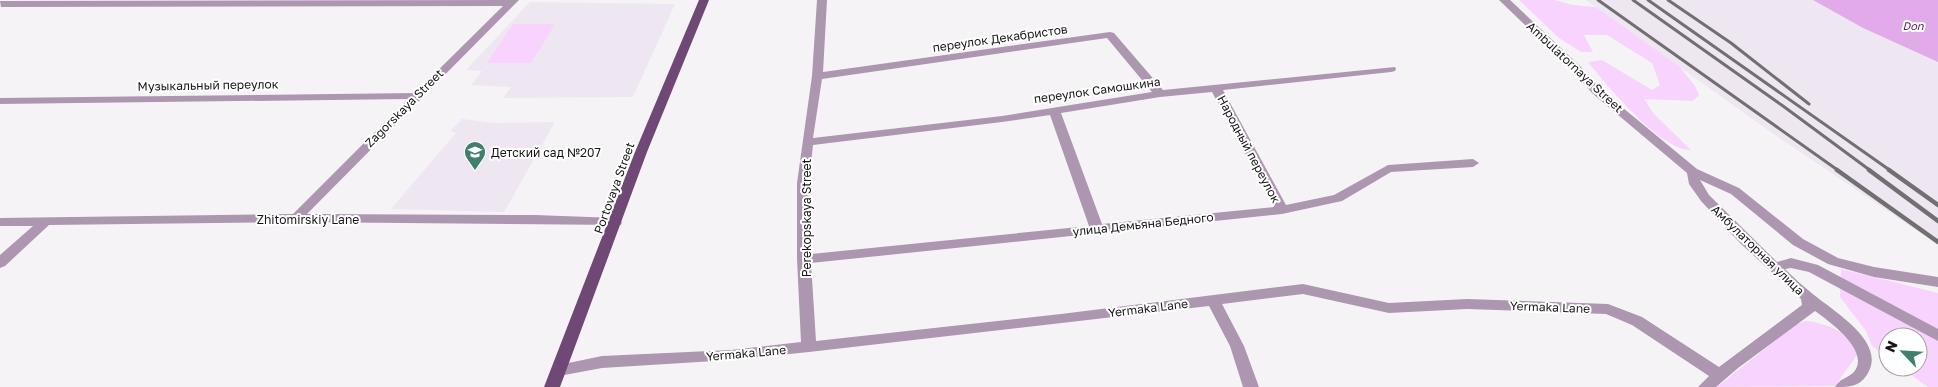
<svg xmlns="http://www.w3.org/2000/svg" width="1938" height="387" viewBox="0 0 1938 387" font-family="'Golos Text',sans-serif">
	<style>
		.built { fill: #eee6f0 }
		.green { fill: #f7d3fd }
		.water { fill: #e0abe8 }
		.lines { fill: none; stroke-linecap: round; stroke-linejoin: round }
		.minor { fill: #ad96b0; fill-rule: evenodd }
		.primary { fill: #6f4876; fill-rule: evenodd }
		.rail-far1 { stroke: #716f71; stroke-width: 3 }
		.rail { stroke: #716f71; stroke-width: 4.5 }
		.labels { text-anchor: middle; dominant-baseline: central; stroke-width: 4; stroke-linejoin: round; paint-order: stroke }
		.far-water-label { font-size: 11px; font-style: italic; fill: #581a62; stroke: #fff }
		.street-label { font-size: 12px; fill: #171617; stroke: #fff }
		.poi-label { font-size: 12px; fill: #171617; stroke: #fff; text-anchor: start }
	</style>
	<rect width="100%" height="100%" fill="#f6f3f7"/>
	<!-- built -->
	<path class="built" d="M1586 0H1813L1863 28 1938 62V245L1775 135Z
		M530 2 675 4 633 97 503 98 511 87 471 85 482 71 466 70Z
		M462 119 495 123 555 122 504 212 391 209 456 133 450 131Z"/>
	<!-- green -->
	<path class="green" d="M1519 0H1555L1573 5 1596 7 1680 67 1695 86 1699 95 1693 101 1644 99 1654 114 1691 150C1663 152 1606 85 1588 62L1602 60 1652 90 1660 85 1652 63 1607 35H1584L1593 52H1581L1559 38Z
		M513 24H555L531 63H487Z
		M1841 269 1938 293V387H1928L1900 367H1918V337H1888V358L1872 346 1866 331 1840 297Z
		M1805 321C1824 322 1853 333 1857 355L1835 386 1717 387 1795 325Z"/>
	<!-- water -->
	<path class="water" d="M1813 0H1938V62L1863 28Z"/>
	<g class="lines">
		<!-- minor -->
		<path class="minor" d="M519 0 307 214 535 215 616 218 622 222 621 225 296 222 49 225 5 266 0 268V255L33 226H0V218L293 214 408 99 0 104V98L415 93 503 6 1 7 0 1Z
			M817 0H827L823 72 1110 32 1114 33 1163 90 1395 67 1396 69 1395 71 1391 72 1223 90 1286 205 1334 195 1388 165 1473 159 1479 163 1473 167 1391 172 1342 201 1282 214 811 263 816 341 1061 314 1303 284 1389 303 1467 299 1608 304 1642 317 1719 367 1802 305 1801 299 1740 243 1701 201 1689 184 1687 173 1592 93 1574 72 1499 0H1510L1582 68 1600 89 1697 169 1739 188 1803 239 1838 258 1874 267 1938 277V287L1874 277 1828 264 1793 245 1731 194 1700 180 1709 195 1777 262 1791 258 1818 265 1938 329V341L1809 272 1791 268 1785 269C1794 278 1804 287 1814 295 1835 312 1886 342 1868 373 1860 387 1850 387 1835 387 1839 379 1848 378 1854 372 1871 351 1829 321 1815 311L1738 368 1716 387H1698L1709 376 1632 325 1606 314 1467 309 1389 313 1303 294 1222 304 1244 346 1259 387H1243L1230 346 1209 306 809 352 731 360 602 368 559 376 554 374 551 370 554 366 602 356 731 350 801 342 797 259V183L812 76ZM1107 38 1152 92 1002 116 813 138 822 79ZM1212 92 1274 207 1102 224 1061 113 1160 97ZM1050 115 1089 226 811 254 809 183 813 145 1002 122Z"/>
		<!-- primary -->
		<path class="primary" d="M699 0H709L647 152 560 387H544L635 152Z"/>
		<!-- rail-far1 -->
		<path class="rail-far1" d="M1598 0 1839 171
			M1633 0 1783 106 1871 171
			M1648 0 1891 171
			M1668 0 1731 43 1809 104"/>
		<!-- rail -->
		<path class="rail" d="M1837 170 1938 242
			M1869 170 1938 221
			M1889 170 1938 205"/>
	</g>
	<!-- icons -->
	<defs>
		<g id="school-pin" transform="scale(1.125)"><path d="M0 17L-7.5 6A9.5 9.5 0 1 1 7.5 6Z" fill="#407f6c" stroke="#fff"/><path d="M0-5L7-2L0 1L-7-2ZM-4 1L0 2.5L4 1V4Q0 6-4 4Z" fill="#fff"/></g>
	</defs>
	<g fill-rule="evenodd">
		<use href="#school-pin" x="475" y="152"/>
	</g>
	<g class="labels">
		<!-- far-water labels -->
		<g class="far-water-label">
			<text x="1913" y="25">Don</text>
		</g>
		<!-- street labels -->
		<g class="street-label">
			<text transform="translate(1000 38) rotate(-8)">переулок Декабристов</text>
			<text transform="translate(1575 67) rotate(43)">Ambulatornaya Street</text>
			<text transform="translate(208 85) rotate(-1)">Музыкальный переулок</text>
			<text transform="translate(1097 90) rotate(-8)">переулок Самошкина</text>
			<text transform="translate(404 108) rotate(-45)">Zagorskaya Street</text>
			<text transform="translate(1249 149) rotate(62)">Народный переулок</text>
			<text transform="translate(614 188) rotate(-70)">Portovaya Street</text>
			<text transform="translate(806 218) rotate(-90)">Perekopskaya Street</text>
			<text x="308" y="219">Zhitomirskiy Lane</text>
			<text transform="translate(1143 224) rotate(-6)">улица Демьяна Бедного</text>
			<text transform="translate(1758 250) rotate(44)">Амбулаторная улица</text>
			<text transform="translate(1550 307) rotate(2)">Yermaka Lane</text>
			<text transform="translate(1148 308) rotate(-7)">Yermaka Lane</text>
			<text transform="translate(746 353) rotate(-5)">Yermaka Lane</text>
		</g>
		<!-- poi labels -->
		<g class="poi-label">
			<text x="491" y="152">Детский сад №207</text>
		</g>
	</g>
	<!-- north arrow -->
	<g transform="translate(1903 352) rotate(295)"><circle r="24" fill="#ffffff" stroke="#a2a2a2"/>
	<path d="M0-4L9 19L0 12L-9 19Z" fill="#407f6c"/>
	<text y="-8" font-size="14" font-weight="bold" text-anchor="middle" fill="#171617">N</text>
	</g>
</svg>
